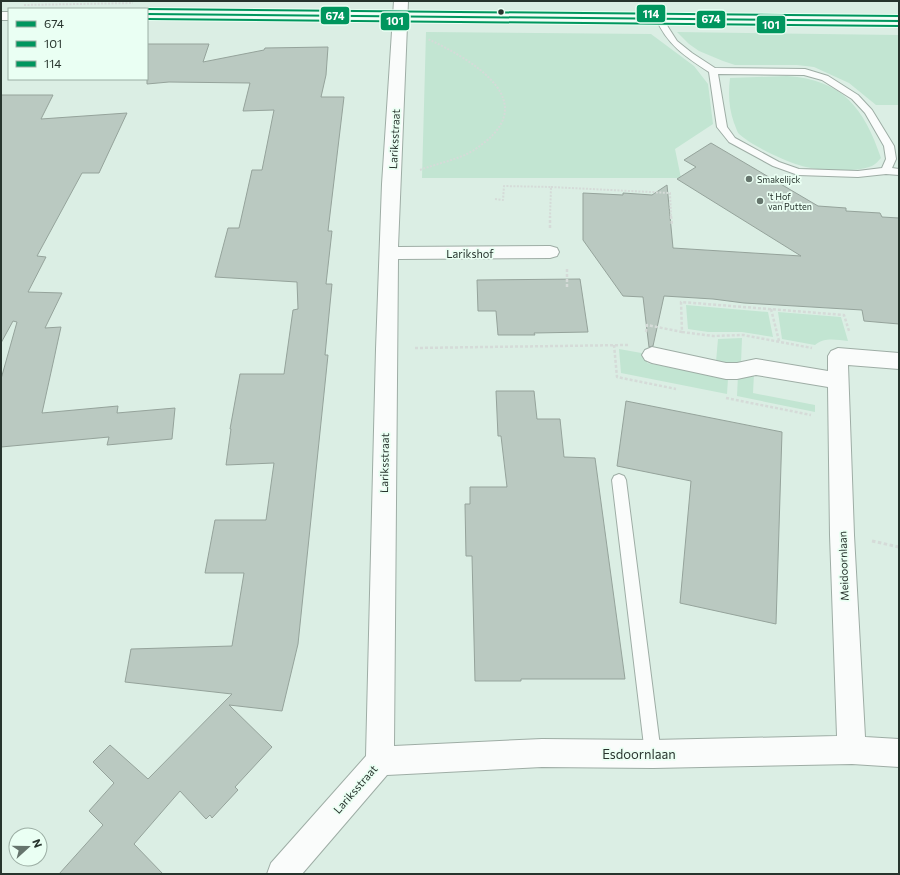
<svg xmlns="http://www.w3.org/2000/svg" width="900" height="875" viewBox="0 0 900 875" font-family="Commissioner,sans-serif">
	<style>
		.green { fill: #c2e5d2 }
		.building { fill: #bac9c1; stroke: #95a39b }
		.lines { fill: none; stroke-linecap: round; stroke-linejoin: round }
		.lane-casing { stroke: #9eada5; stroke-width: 2 }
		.street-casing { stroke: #9eada5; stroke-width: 2 }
		.secondary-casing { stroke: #9eada5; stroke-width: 2 }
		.path-far2 { stroke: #d5dbd8; stroke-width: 2; stroke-dasharray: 2 1.5; stroke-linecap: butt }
		.path-far1 { stroke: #d5dbd8; stroke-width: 2.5; stroke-dasharray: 3 2; stroke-linecap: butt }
		.path { stroke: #d5dbd8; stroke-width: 3; stroke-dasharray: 3.5 2.5; stroke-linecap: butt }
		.lane { fill: #fafcfb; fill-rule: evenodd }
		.street { fill: #fafcfb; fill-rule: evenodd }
		.secondary { fill: #fafcfb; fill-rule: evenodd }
		.bus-1-casing { stroke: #eafff3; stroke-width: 4 }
		.bus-2-casing { stroke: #eafff3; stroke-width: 4 }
		.bus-3-casing { stroke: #eafff3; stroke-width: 4 }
		.bus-1 { stroke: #00965e; stroke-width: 2 }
		.bus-2 { stroke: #00965e; stroke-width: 2 }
		.bus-3 { stroke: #00965e; stroke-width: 2 }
		.bus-dot { fill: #27342d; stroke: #eafff3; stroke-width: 1.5 }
		.poi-dot { fill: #66756d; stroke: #eafff3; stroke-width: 1.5 }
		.labels { text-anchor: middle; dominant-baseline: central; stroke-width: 3.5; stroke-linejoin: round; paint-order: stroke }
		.far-poi-label { font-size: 9px; fill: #27342d; stroke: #eafff3; text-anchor: start }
		.street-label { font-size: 11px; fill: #27342d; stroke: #eafff3 }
		.near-street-label { font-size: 13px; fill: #27342d; stroke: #eafff3 }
		.line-badge { stroke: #eafff3; stroke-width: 1.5 }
		.badge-label { font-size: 11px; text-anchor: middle; font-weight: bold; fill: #fff }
	</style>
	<rect width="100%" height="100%" fill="#dbeee4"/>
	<!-- green -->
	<path class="green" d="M426 32 651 34 694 66 708 84 713 124 675 149 681 178H422Z
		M677 32 899 35V105H876L849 83 814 67 797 65H735L723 61 699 51 689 44Z
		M787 76C843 80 864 108 881 158 878 161 876 164 872 166 855 173 816 171 799 165 784 161 751 145 739 134 737 132 736 127 734 123 729 108 728 95 730 78Z
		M686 305 768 312 773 337 742 332H708L688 329Z
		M778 312 841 317 848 341C836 340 825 337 815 345L782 339Z
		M742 338 741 363 728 366 716 362 718 339Z
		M619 349 647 354V363L728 379 727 394 621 373Z
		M754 374 753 393 815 405V412L737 396 738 375Z"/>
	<!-- building -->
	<path class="building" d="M147 44H209L203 62 264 50 265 48 328 47 326 75 321 97H344L328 231H332L326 284H332L325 355H328L298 644 282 711 229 705 272 747 235 787 238 790 212 818 210 815 206 819 180 791 134 844 163 874H59L103 825 89 811 114 783 93 762 110 745 148 779 232 694 125 682 131 649 232 646 244 573H205L215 520H266L274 463 226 465 231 429H230L240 374H284L293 310 298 309 297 282 215 277 228 228H239L252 170H262L274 110 243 111 250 83 169 82 147 84Z
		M1 95H53L41 119 127 113 99 173H82L37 256 46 257 28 292 62 293 45 328 61 327 42 413 118 406 117 413 175 408 172 439 107 445 109 437 1 447V379L17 322 13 321 1 343Z
		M711 143 818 206 846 208V211L880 213 882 217 899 218V324L864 321 862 310 744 303 713 299 664 296 653 346 649 347 643 297 623 296 583 240V193L623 195V193L652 195 667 185 673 248 801 256 677 179 696 167 684 160Z
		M580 279 588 332 534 333 535 335H498L496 311H478L477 280Z
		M496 391H534L537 419H560L564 457 595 458 625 679H521V681H475L472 556H466L465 504H470V487H507L501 436H498Z
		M626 401 782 432 776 624 680 603 691 481 617 466Z"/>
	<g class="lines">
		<!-- lane casing -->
		<g class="lane-casing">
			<path id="lane" d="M657 16H663L668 27 677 41 692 53 715 68 805 69 828 76 858 95 872 110 894 146 896 159 892 168 899 169V175L886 174 858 177 798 175 773 166 729 142 717 127 709 72C686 57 666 44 656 18ZM718 74 804 75 822 80 852 99 865 113 884 146 886 159 882 168 858 171 799 169 779 162 735 138 727 127Z
				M619 474 624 476 626 480 661 754 659 760 653 762 647 760 645 754 612 480 614 476Z"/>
		</g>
		<!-- street casing -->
		<g class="street-casing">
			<path id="street" d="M394 1H408L398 247 550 246 557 248 559 252 557 256 550 258 398 259 394 746 542 739 653 740 837 736 830 535 828 387 756 375 737 379H726L652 363 645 360 642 355 645 350 652 347 726 363H737L756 359 828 371V356L831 351 838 348 899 353V369L848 365 854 535 865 737 899 739V767L852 764 653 768 542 767 387 775 302 874H267L271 863 366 756 376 349 382 184Z"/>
		</g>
		<!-- secondary casing -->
		<g class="secondary-casing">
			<path id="secondary" d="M147 10 899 17V25L147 18Z
				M1 12H9V20H1Z"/>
		</g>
		<!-- path-far2 -->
		<path class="path-far2" d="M24 5 133 3
			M420 170C438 163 458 160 474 150 547 103 474 61 428 39
			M551 187 670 193 671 217
			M495 199 503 200 504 186 551 187 550 217"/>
		<!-- path-far1 -->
		<path class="path-far1" d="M671 216 672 226
			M550 228V216
			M567 269V287
			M771 309 779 341
			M646 332 647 325 682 332 681 302 844 315 849 331
			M682 332 713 336 743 335 812 348
			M614 345 617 377 676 389
			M415 348 628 345
			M726 398 811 415"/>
		<!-- path -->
		<path class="path" d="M872 541 899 547"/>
		<!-- lane -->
		<use href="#lane" class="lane"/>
		<!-- street -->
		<use href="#street" class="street"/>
		<!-- secondary -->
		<use href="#secondary" class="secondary"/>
		<!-- bus-1 casing -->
		<g class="bus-1-casing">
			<path id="bus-1" d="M147 14 899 21"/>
		</g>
		<!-- bus-2 casing -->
		<g class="bus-2-casing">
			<path id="bus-2" d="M147 19 899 26"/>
		</g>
		<!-- bus-3 casing -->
		<g class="bus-3-casing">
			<path id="bus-3" d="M147 9 899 16"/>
		</g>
		<!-- bus-1 -->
		<use href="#bus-1" class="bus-1"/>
		<!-- bus-2 -->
		<use href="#bus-2" class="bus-2"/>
		<!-- bus-3 -->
		<use href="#bus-3" class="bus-3"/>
	</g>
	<!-- markers -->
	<circle class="bus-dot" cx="501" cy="12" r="3.5"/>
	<g class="poi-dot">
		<circle cx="749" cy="179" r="4"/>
		<circle cx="760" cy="201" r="4"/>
	</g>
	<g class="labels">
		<!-- far-poi labels -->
		<g class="far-poi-label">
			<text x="757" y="179">Smakelijck</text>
			<text x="768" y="196">'t Hof<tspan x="768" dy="10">van Putten</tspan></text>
		</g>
		<!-- street labels -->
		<g class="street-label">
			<text transform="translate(394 139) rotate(-87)">Lariksstraat</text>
			<text x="470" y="253">Larikshof</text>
			<text transform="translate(384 463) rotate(-89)">Lariksstraat</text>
			<text transform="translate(843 566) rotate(-92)">Meidoornlaan</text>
			<text transform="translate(355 789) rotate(-49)">Lariksstraat</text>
		</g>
		<!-- near-street labels -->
		<g class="near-street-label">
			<text x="639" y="754">Esdoornlaan</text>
		</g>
	</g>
	<g class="line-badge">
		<rect x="636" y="4" width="30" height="19" rx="4" fill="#00965e"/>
		<rect x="320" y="6" width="30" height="19" rx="4" fill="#00965e"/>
		<rect x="696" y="10" width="30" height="19" rx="4" fill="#00965e"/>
		<rect x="380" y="12" width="30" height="19" rx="4" fill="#00965e"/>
		<rect x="756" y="15" width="30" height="19" rx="4" fill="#00965e"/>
	</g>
	<g class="badge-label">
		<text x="651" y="18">114</text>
		<text x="335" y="20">674</text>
		<text x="711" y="23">674</text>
		<text x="395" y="25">101</text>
		<text x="771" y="29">101</text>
	</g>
	<!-- border -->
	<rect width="900" height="875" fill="none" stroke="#27342d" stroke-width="4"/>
	<!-- legend -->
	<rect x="8" y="8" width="140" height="72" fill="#eafff3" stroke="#9caea4"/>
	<rect x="16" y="21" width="20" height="6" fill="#00965e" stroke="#9caea4"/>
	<text x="44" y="28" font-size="12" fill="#27342d">674</text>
	<rect x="16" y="41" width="20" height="6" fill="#00965e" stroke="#9caea4"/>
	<text x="44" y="48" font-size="12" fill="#27342d">101</text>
	<rect x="16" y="61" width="20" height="6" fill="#00965e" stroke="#9caea4"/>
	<text x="44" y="68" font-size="12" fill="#27342d">114</text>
	<!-- north arrow -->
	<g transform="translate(28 847) rotate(69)"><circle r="19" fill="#eafff3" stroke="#9caea4"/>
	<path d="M0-3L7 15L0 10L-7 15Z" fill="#66756d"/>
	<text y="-6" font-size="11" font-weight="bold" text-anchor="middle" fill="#27342d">N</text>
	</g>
</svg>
